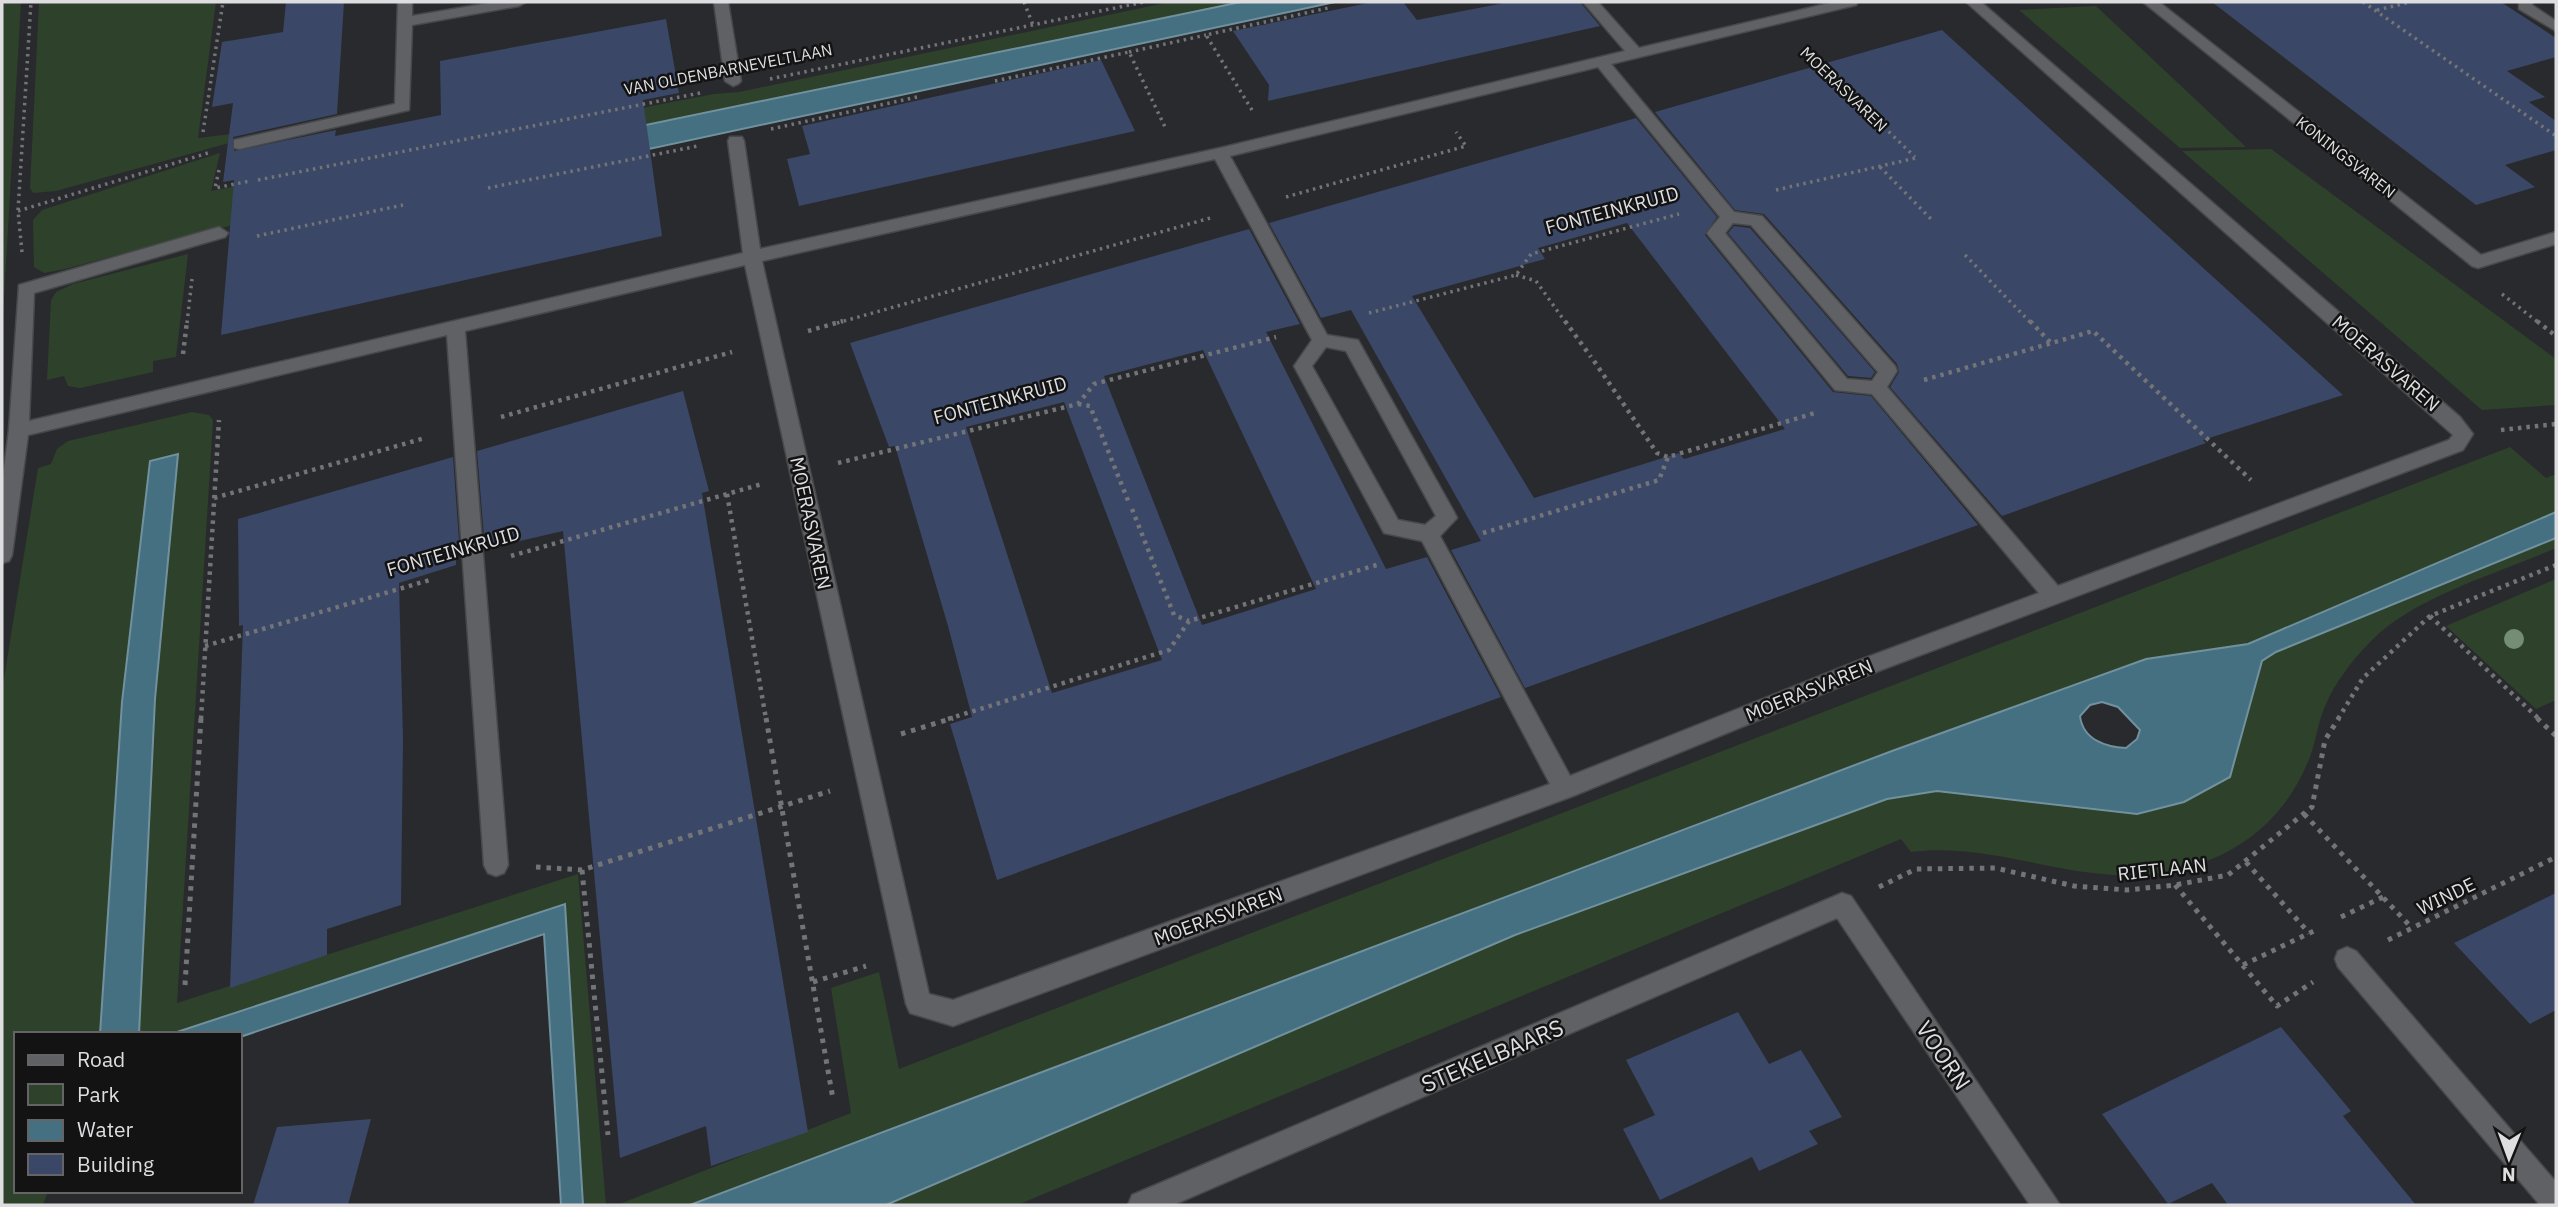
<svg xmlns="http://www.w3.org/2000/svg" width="2558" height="1207" viewBox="0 0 2558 1207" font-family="'IBM Plex Sans',sans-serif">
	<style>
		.green { fill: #2e412b }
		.water { fill: #447081; stroke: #72919e; stroke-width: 2; fill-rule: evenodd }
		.building { fill: #3a4766; fill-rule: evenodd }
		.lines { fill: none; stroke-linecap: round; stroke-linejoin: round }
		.minor-casing { stroke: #47484a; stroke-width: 3 }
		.path-far2 { stroke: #737477; stroke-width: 3.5; stroke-dasharray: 2.5 4.5; stroke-linecap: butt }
		.path-far1 { stroke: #737477; stroke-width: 4.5; stroke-dasharray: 3.5 5; stroke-linecap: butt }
		.path { stroke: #737477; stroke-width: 5; stroke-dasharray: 4.5 6; stroke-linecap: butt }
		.minor { fill: #606164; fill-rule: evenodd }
		.tree { fill: #758e73 }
		.labels { text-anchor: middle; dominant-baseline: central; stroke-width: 5; stroke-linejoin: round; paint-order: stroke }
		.far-street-label { font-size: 16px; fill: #dedee0; stroke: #131314 }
		.street-label { font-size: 19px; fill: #dedee0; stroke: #131314 }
		.near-street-label { font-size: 23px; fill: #dedee0; stroke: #131314 }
	</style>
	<rect width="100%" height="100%" fill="#292a2d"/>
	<!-- green -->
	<path class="green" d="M2 2H21L2 333Z
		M39 2H216L198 138 231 134 229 143 56 191 33 193 30 188Z
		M1170 2H1241C848 84 453 164 65 269L44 273 34 267 33 220 42 210 220 153 211 191 714 94 739 92Z
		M2095 6H2096L2246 147 2180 148 2019 10Z
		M2271 149 2556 359V405L2482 410 2182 151Z
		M188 254 176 357 153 361V372L80 388 68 386 64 376 47 380 51 300 56 292 73 284Z
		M192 412 209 415 213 420 177 1003 578 874 606 1205H583L565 904 171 1034H139L155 699 178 455 150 461 122 702 100 1034H16V1191H48L43 1205H2V691L38 468 51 464 57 449 68 441Z
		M2510 447 2546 478 2556 474V512L2248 644 2146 659 1892 751 690 1205H617L851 1113 831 988 879 972 899 1069Z
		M2556 538V548C2503 571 2434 591 2388 626 2365 644 2338 676 2326 704 2317 723 2316 745 2307 764 2282 823 2234 858 2173 871 2084 890 2001 841 1911 852L1901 839 1017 1205H886L1515 935 1887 799 1937 791 2137 814 2184 802 2230 777 2262 661 2276 652Z
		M2556 579V700L2536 709 2446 626Z"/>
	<!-- water -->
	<path class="water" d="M1241 2H1335L252 234 428 170Z
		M178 454 155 699 139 1034H100L122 702 150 461Z
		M2556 512V538L2276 652 2262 661 2230 777 2184 802 2137 814 1937 791 1887 799 1515 935 886 1205H690L1892 751 2146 659 2248 644ZM2102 702 2118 707 2140 730 2137 739 2126 748C2106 747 2083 740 2080 716L2090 705Z
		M565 904 583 1205H561L544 934 240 1037V1034H171Z"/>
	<!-- building -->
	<path class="building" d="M286 2H344L337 114 233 137 234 151 336 130 335 136 441 115 440 61 666 19 679 93 643 100 662 236 221 335 234 180 223 182 233 103 212 107 222 42 283 32Z
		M1373 2H1403L1417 20 1509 2H1580L1600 26 1268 101 1269 85 1233 31Z
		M2212 2H2501L2556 38V57L2507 71 2545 97 2529 102 2556 121V150L2505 165 2535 187 2476 205Z
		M1942 30 2058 136 2343 395 2203 440 2206 443 2002 516 1890 387 1899 372 1897 364 1764 214 1735 210 1655 112Z
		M1101 60 1135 131 799 206 787 159 810 154 802 126Z
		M1636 118 1717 217 1705 235 1833 392 1871 396 1978 525 1525 688 1451 550 1481 541 1351 310 1321 318 1269 223ZM1627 223 1785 429 1684 459 1679 453 1534 498 1412 296 1545 259 1538 248Z
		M1734 226 1750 228 1875 372 1871 378 1848 376 1728 233Z
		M1249 229 1300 324 1266 332 1386 569 1427 557 1501 697 997 880 950 724 972 717 948 626 895 446 889 447 850 343ZM1203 350 1316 589 1202 625 1104 376ZM1064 402 1162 660 1052 693 966 427Z
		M683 391 709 491 702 493 808 1132 711 1166 706 1126 620 1158 563 531 485 549 477 451Z
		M453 457 460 554 456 555V565L399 583 403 739 401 905 327 929V955L230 988 243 625 239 626 238 519Z
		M2556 893V1010L2530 1024 2454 943Z
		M1738 1012 1769 1064 1801 1050 1842 1117 1809 1131 1818 1144 1759 1171 1752 1157 1660 1200 1623 1129 1655 1115 1626 1060Z
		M2281 1027 2351 1111 2343 1116 2416 1205H2228L2212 1183 2168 1204 2102 1114Z
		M371 1119 348 1205H253L277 1127Z"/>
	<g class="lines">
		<!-- minor casing -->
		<g class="minor-casing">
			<path id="minor" d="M398 2H412V16L495 2H526L519 6 412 25 409 110 240 149 234 148V140L395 104Z
				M714 2H728L741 81 738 84 733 86 725 81Z
				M1583 2H1598L1639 48 1834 2H1858L1856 5 1611 64 1734 212 1762 216 1895 366 1897 371 1887 387 2058 586 2449 440 2453 435 1966 2H1981L2460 417 2473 434 2463 450 1881 670 1573 796 953 1026 910 1013 906 1004 745 265 465 331 508 865 504 873 496 876 488 873 484 865 447 335 28 435 12 555 9 561 2 563V484L9 430 19 285 219 227 228 233 225 237 34 293 29 421 743 253 728 141 730 137H742L744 141 760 249 1220 148 1625 51ZM1598 67 1720 217 1707 233 1710 237 1835 390 1872 394 2039 593 1865 658 1570 776 1440 536 1457 518 1454 512 1358 340 1327 335 1230 156ZM1215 159 1312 340 1294 366 1384 533 1422 541 1550 784 953 1000 929 994 762 261ZM1733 223 1751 225 1878 372 1872 381 1847 379 1725 233ZM1326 347 1346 351 1436 516 1425 525 1398 520 1312 366Z
				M2143 2H2159L2481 255 2556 232V244L2478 268 2472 266Z
				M2519 2H2533L2532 5 2556 21V31L2519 9Z
				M1842 893 1851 896 2060 1205H2030L1837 918 1173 1205H1128L1132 1195Z
				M2347 947 2356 951 2556 1182V1205H2540L2338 967 2335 959 2338 951Z"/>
		</g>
		<!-- path-far2 -->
		<path class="path-far2" d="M1024 2 1033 25
			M2363 2 2556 136
			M2377 10 2411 2
			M1803 49 1915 157
			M1129 52 1206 35
			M770 79 1144 2
			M995 81 1129 52 1166 129
			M1252 110 1206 35 1328 8
			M771 129 917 97
			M203 132 223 2
			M1880 167 1933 221
			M219 170 215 188 250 181
			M258 180 700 93
			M488 188 698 146
			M1776 190 1916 158
			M1286 197 1466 146 1456 132
			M18 211 208 153
			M257 236 403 205
			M22 252 18 211 31 2
			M1965 255 2031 323
			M1516 275 1536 281 1566 323
			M2502 294 2539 323
			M1369 313 1516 275 1531 254 1679 214
			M187 323 192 279
			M837 323 1214 217"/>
		<!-- path-far1 -->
		<path class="path-far1" d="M1565 321 1591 357
			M2030 321 2050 342
			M2537 321 2556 336
			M808 331 843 321
			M183 354 187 321
			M1594 361 1657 453 1668 457
			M1924 380 2093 331 2251 480
			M1078 404 1090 406 1129 503
			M501 417 732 352
			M2501 430 2556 424
			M838 463 1078 404 1094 384 1276 337
			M727 494 766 719
			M214 498 425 438
			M1132 509 1174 615 1189 621
			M1483 533 1659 480 1668 457 1815 413
			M511 556 762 484
			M2430 616 2539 719
			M205 646 433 579
			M201 719 219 420
			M948 719 1169 650 1189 621 1380 564
			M2338 719 2363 678 2430 616 2556 565"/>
		<!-- path -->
		<path class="path" d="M766 718 833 1099
			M2537 718 2556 736
			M901 734 953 718
			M2304 814 2412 928
			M2246 862 2309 933
			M536 867 582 870 830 791
			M582 870 608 1135
			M2175 885 2277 1006 2313 982
			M1879 887 1916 869 1995 868 2074 886 2127 890 2175 885 2228 875 2312 807 2325 740 2339 718
			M2341 917 2383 897
			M2388 940 2556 857
			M2243 965 2318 929
			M813 982 866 966
			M185 985 201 718"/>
		<!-- minor -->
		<use href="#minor" class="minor"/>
	</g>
	<!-- trees -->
	<circle class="tree" cx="2514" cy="639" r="10"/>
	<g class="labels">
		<!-- far-street labels -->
		<g class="far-street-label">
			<text transform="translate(728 69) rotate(-11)">VAN OLDENBARNEVELTLAAN</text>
			<text transform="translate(1844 89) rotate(44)">MOERASVAREN</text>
			<text transform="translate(2346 157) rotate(38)">KONINGSVAREN</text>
		</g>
		<!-- street labels -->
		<g class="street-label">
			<text transform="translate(1612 210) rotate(-15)">FONTEINKRUID</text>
			<text transform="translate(2386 363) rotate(41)">MOERASVAREN</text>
			<text transform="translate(1000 400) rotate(-15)">FONTEINKRUID</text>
			<text transform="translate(811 523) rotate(78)">MOERASVAREN</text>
			<text transform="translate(453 551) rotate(-16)">FONTEINKRUID</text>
			<text transform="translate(1809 690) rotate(-22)">MOERASVAREN</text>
			<text transform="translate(2162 869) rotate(-6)">RIETLAAN</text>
			<text transform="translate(2446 896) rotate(-26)">WINDE</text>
			<text transform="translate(1218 916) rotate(-20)">MOERASVAREN</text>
		</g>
		<!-- near-street labels -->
		<g class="near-street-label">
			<text transform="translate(1492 1055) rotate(-23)">STEKELBAARS</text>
			<text transform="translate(1944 1055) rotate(56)">VOORN</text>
		</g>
	</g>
	<!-- border -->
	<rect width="2558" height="1207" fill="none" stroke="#dedee0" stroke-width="7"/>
	<!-- legend -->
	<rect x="14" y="1032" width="228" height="161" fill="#131314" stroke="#646466" stroke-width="2"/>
	<rect x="28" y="1055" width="35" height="10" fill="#606164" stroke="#646466" stroke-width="2"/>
	<text x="77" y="1067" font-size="21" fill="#dedee0">Road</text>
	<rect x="28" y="1084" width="35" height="21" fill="#2e412b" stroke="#646466" stroke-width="2"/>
	<text x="77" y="1102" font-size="21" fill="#dedee0">Park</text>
	<rect x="28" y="1120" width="35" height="21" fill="#447081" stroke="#646466" stroke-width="2"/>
	<text x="77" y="1137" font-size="21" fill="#dedee0">Water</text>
	<rect x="28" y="1154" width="35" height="21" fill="#3a4766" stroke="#646466" stroke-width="2"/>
	<text x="77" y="1172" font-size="21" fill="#dedee0">Building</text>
	<!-- north arrow -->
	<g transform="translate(2509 1158) rotate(181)" stroke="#131314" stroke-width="5" paint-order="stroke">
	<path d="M0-5L12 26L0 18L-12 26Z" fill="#dedee0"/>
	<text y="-10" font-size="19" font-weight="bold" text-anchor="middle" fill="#dedee0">N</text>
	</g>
</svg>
